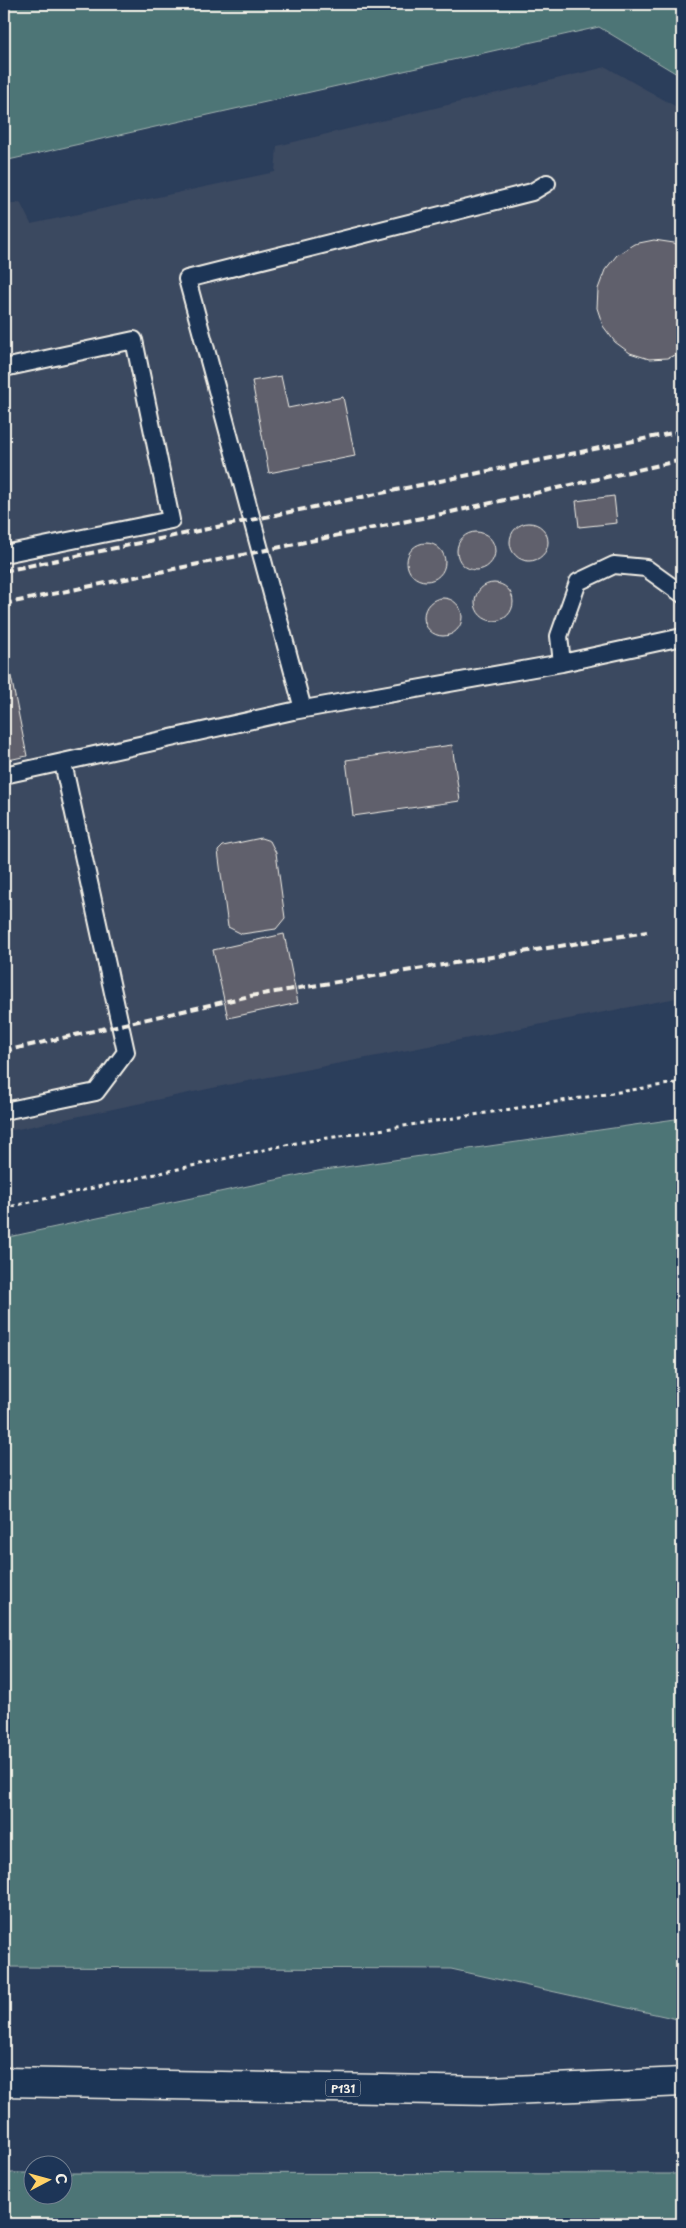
<svg xmlns="http://www.w3.org/2000/svg" width="686" height="2228" viewBox="0 0 686 2228" font-family="'Playpen Sans',sans-serif">
	<style>
		.built { fill: #3b4860 }
		.green { fill: #4e7476; stroke: #a1b2af }
		.building { fill: #61606c; stroke: #f4f1e8 }
		.lines { fill: none; stroke-linecap: round; stroke-linejoin: round }
		.lane-casing { stroke: #f4f1e8; stroke-width: 20 }
		.primary-casing { stroke: #f4f1e8; stroke-width: 31 }
		.path { stroke: #f4f1e8; stroke-width: 3; stroke-dasharray: 4 4; stroke-linecap: butt }
		.lane { stroke: #1d3557; stroke-width: 16 }
		.primary { stroke: #1d3557; stroke-width: 28 }
		.rail { stroke: #f4f1e8; stroke-width: 4; stroke-dasharray: 8 4; stroke-linecap: butt }
		.labels { text-anchor: middle; dominant-baseline: central; stroke-width: 4; stroke-linejoin: round; paint-order: stroke }
		.shield { fill: #1d3557; stroke: #b4b9bc; stroke-width: 1 }
		.shield-label { font-size: 11px; font-weight: bold; fill: #f4f1e8 }
	</style>
	<rect width="100%" height="100%" fill="#2b3e5b"/>
	<filter id="ink" filterUnits="userSpaceOnUse"><feTurbulence type="fractalNoise" baseFrequency=".02" numOctaves="2"/><feDisplacementMap in="SourceGraphic" scale="10" xChannelSelector="R" yChannelSelector="G"/><feConvolveMatrix kernelMatrix="1 2 1 2 8 2 1 2 1" color-interpolation-filters="sRGB"/></filter>
	<g filter="url(#ink)">
		<!-- built -->
		<path class="built" d="M606 67 682 110V997L222 1086 4 1132V206L20 202 31 224 275 172 277 146Z"/>
		<!-- green -->
		<path class="green" d="M4 4H682V77L599 27 4 161Z
			M682 1118V2020L451 1969 4 1967V1238L318 1171Z
			M4 2173H32V2196H62L63 2173 682 2174V2224H4Z"/>
		<!-- building -->
		<path class="building" d="M654 240 674 243 682 247V352L668 358 649 359 630 353 615 342 603 326 597 308 598 289 605 270 617 255 634 244Z
			M281 376 288 408 343 397 355 456 269 473 252 381Z
			M614 496 617 523 579 527 576 501Z
			M510 542a19 19 0 1 1 38 0a19 19 0 1 1-38 0Z
			M457 551a19 19 0 1 1 38 0a19 19 0 1 1-38 0Z
			M407 562a19 19 0 1 1 38 0a19 19 0 1 1-38 0Z
			M475 602a19 19 0 1 1 38 0a19 19 0 1 1-38 0Z
			M424 617a19 19 0 1 1 38 0a19 19 0 1 1-38 0Z
			M4 642 27 756 4 761Z
			M452 745 460 801 353 816 346 760Z
			M261 838 270 841 276 853 285 918 276 929 242 934 228 927 218 851 223 846Z
			M284 934 298 1003 228 1018 213 950Z"/>
		<g class="lines">
			<!-- lane casing -->
			<g class="lane-casing">
				<path id="lane" d="M4 368 134 340 171 520 4 554
					M562 663 559 636 578 582 614 565 646 568 682 594
					M303 709 187 279 532 192 547 183
					M4 775 293 711 562 663 682 637
					M4 1111 96 1092 126 1052 63 763"/>
			</g>
			<!-- primary casing -->
			<g class="primary-casing">
				<path id="primary" d="M4 2082 490 2091 682 2082"/>
			</g>
			<!-- path -->
			<path class="path" d="M4 1208 290 1144 682 1082"/>
			<!-- lane -->
			<use href="#lane" class="lane"/>
			<!-- primary -->
			<use href="#primary" class="primary"/>
			<!-- rail -->
			<path class="rail" d="M4 571 682 431
				M4 604 451 512 682 460
				M4 1051 250 996 647 932"/>
		</g>
	</g>
	<g class="labels">
		<!-- shield labels -->
		<rect class="shield" x="325.5" y="2079.5" width="35" height="17" rx="4"/>
		<g class="shield-label">
			<text x="343" y="2088">Р131</text>
		</g>
	</g>
	<!-- margin -->
	<rect width="686" height="2228" fill="none" stroke="#1d3557" stroke-width="20"/>
	<rect x="10" y="10" width="666" height="2208" fill="none" stroke="#f4f1e8" stroke-width="2" filter="url(#ink)"/>
	<!-- north arrow -->
	<g transform="translate(48 2180) rotate(84)"><circle r="24" fill="#1d3557" stroke="#738091"/>
	<path d="M0-4L9 19L0 12L-9 19Z" fill="#ffd166"/>
	<text y="-8" font-size="14" font-weight="bold" text-anchor="middle" fill="#f4f1e8">С</text>
	</g>
</svg>
